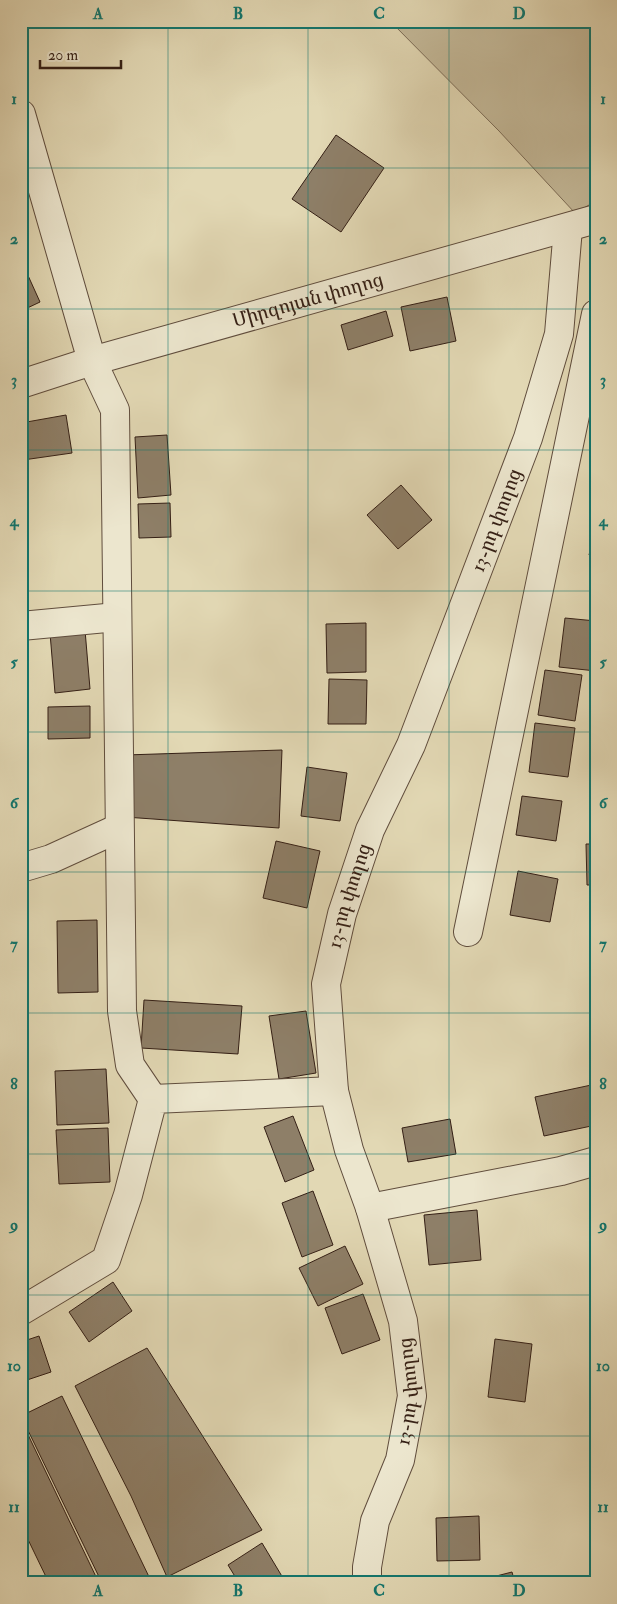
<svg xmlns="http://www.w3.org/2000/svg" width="617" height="1604" viewBox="0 0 617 1604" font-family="'IM FELL Double Pica','Noto Serif Armenian',serif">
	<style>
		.green { fill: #c4b999; stroke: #7c6c57 }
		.building { fill: #8e7f68; stroke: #341f15 }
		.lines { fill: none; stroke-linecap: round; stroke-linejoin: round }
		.minor-casing { stroke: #604d3d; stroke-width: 30 }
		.minor { stroke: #ece6ce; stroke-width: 28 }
		.grid { fill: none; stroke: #0f766e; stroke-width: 1; stroke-opacity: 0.55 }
		.labels { text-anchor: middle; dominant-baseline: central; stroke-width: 5; stroke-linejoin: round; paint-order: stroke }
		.street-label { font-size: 19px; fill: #341f15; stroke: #ece6ce }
		.neatline { fill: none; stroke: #0f766e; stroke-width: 2 }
		.grid-label { font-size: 16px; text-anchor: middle; font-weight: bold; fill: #0f766e }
	</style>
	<rect width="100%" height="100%" fill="#e2d8b4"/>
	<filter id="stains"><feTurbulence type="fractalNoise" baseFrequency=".004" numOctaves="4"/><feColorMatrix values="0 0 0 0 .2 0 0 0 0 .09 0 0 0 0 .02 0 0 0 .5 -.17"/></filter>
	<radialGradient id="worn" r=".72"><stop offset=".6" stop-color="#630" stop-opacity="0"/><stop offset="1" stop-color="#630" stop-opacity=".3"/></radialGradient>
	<!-- green -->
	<path class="green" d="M390 21H596V201L575 213 499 131Z"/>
	<!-- building -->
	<path class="building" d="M336 135 384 168 341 232 292 199Z
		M21 260 40 302 21 311Z
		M447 297 456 341 410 351 401 307Z
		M386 311 393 336 348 350 341 325Z
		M66 415 72 453 23 460 21 447V423Z
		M167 435 171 495 138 498 135 437Z
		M401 485 432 520 398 549 367 515Z
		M170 503 171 537 139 538 138 504Z
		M596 528V557L589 555Z
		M565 618 596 621V671L559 667Z
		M366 623V672L327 673 326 624Z
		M85 630 90 689 55 693 50 633Z
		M545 670 582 675 575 721 538 715Z
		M329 679 367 680 366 724H328Z
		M90 706V738L48 739V707Z
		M535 723 575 728 568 777 529 772Z
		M282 750 279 828 125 817V755Z
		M307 767 347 773 340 821 301 816Z
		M522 796 562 801 556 841 516 835Z
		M276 841 320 851 307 908 263 898Z
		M586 844H596V885H587Z
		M518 871 558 879 550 922 510 915Z
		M97 920 98 992 58 993 57 921Z
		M144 1000 242 1006 238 1054 141 1048Z
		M306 1011 316 1073 279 1079 269 1016Z
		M106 1069 109 1123 57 1125 55 1071Z
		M596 1084V1125L544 1136 535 1097Z
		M293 1116 314 1170 285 1182 264 1127Z
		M450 1119 456 1154 408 1162 402 1128Z
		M108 1128 110 1182 59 1184 56 1130Z
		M313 1191 333 1245 302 1257 282 1203Z
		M477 1210 481 1260 429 1265 424 1215Z
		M345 1246 363 1284 318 1306 299 1268Z
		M113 1282 132 1311 89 1342 69 1312Z
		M363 1294 380 1340 342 1354 325 1308Z
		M39 1336 51 1372 21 1382V1342Z
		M495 1339 532 1344 525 1402 488 1397Z
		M147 1348 262 1530 167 1577 131 1496 75 1386Z
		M62 1396 152 1583H102L21 1416Z
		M21 1420 99 1583H49L21 1525Z
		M479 1516 480 1560 437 1561 436 1518Z
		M262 1543 286 1583H239L228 1565Z
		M512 1572 515 1583H473V1582Z"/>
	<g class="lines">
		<!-- minor casing -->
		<g class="minor-casing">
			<g id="minor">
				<path d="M21 114 92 361 115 410 122 1011 130 1065 153 1099"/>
				<path id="s1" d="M21 384 92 361 596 219"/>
				<path d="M21 626 117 617"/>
				<path d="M21 868 51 859 119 828"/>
				<path d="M468 932 596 314"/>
				<path d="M370 1208 561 1171 596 1161"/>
				<path d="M21 1311 106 1260 128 1195 153 1099 334 1091"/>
				<path id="s2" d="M367 1583V1567L375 1521 400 1460 412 1396 403 1321 370 1208 349 1150 334 1091 326 984 342 914 370 830 411 745 528 438 559 334 568 228"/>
			</g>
		</g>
		<!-- minor -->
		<use href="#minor" class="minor"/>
	</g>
	<!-- grid -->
	<path class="grid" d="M168 21V1583M308 21V1583M449 21V1583M21 168H596M21 309H596M21 450H596M21 591H596M21 732H596M21 872H596M21 1013H596M21 1154H596M21 1295H596M21 1436H596"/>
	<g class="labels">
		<!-- street labels -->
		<g class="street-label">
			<text stroke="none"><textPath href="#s1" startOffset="299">Միրզոյան փողոց</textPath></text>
			<text stroke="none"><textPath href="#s2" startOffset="1112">13-րդ փողոց</textPath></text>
			<text stroke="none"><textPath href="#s2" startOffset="708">13-րդ փողոց</textPath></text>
			<text stroke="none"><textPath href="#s2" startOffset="198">13-րդ փողոց</textPath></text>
		</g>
	</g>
	<!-- margin -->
	<rect width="617" height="1604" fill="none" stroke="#e2d8b4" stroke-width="55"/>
	<!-- scale -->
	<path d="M40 60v8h81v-8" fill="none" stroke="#341f15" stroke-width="2.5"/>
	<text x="48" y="60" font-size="15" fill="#341f15" stroke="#ece6ce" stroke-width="4" paint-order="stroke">20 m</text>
	<rect x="28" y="28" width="562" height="1548" class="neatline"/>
	<g class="grid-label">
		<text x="98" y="19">A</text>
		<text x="238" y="19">B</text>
		<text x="379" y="19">C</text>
		<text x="519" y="19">D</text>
		<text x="14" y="104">1</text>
		<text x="603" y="104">1</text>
		<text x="14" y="244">2</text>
		<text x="603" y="244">2</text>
		<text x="14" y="385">3</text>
		<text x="603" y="385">3</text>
		<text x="14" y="526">4</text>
		<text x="603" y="526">4</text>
		<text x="14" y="667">5</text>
		<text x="603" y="667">5</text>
		<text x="14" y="808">6</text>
		<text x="603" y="808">6</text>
		<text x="14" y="949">7</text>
		<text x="603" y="949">7</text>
		<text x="14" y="1089">8</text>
		<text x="603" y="1089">8</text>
		<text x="14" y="1230">9</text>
		<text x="603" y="1230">9</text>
		<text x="14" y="1371">10</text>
		<text x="603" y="1371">10</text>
		<text x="14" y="1512">11</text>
		<text x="603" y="1512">11</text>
		<text x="98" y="1596">A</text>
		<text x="238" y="1596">B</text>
		<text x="379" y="1596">C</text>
		<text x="519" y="1596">D</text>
	</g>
	<rect width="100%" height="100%" filter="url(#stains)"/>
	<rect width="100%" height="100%" fill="url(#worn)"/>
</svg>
